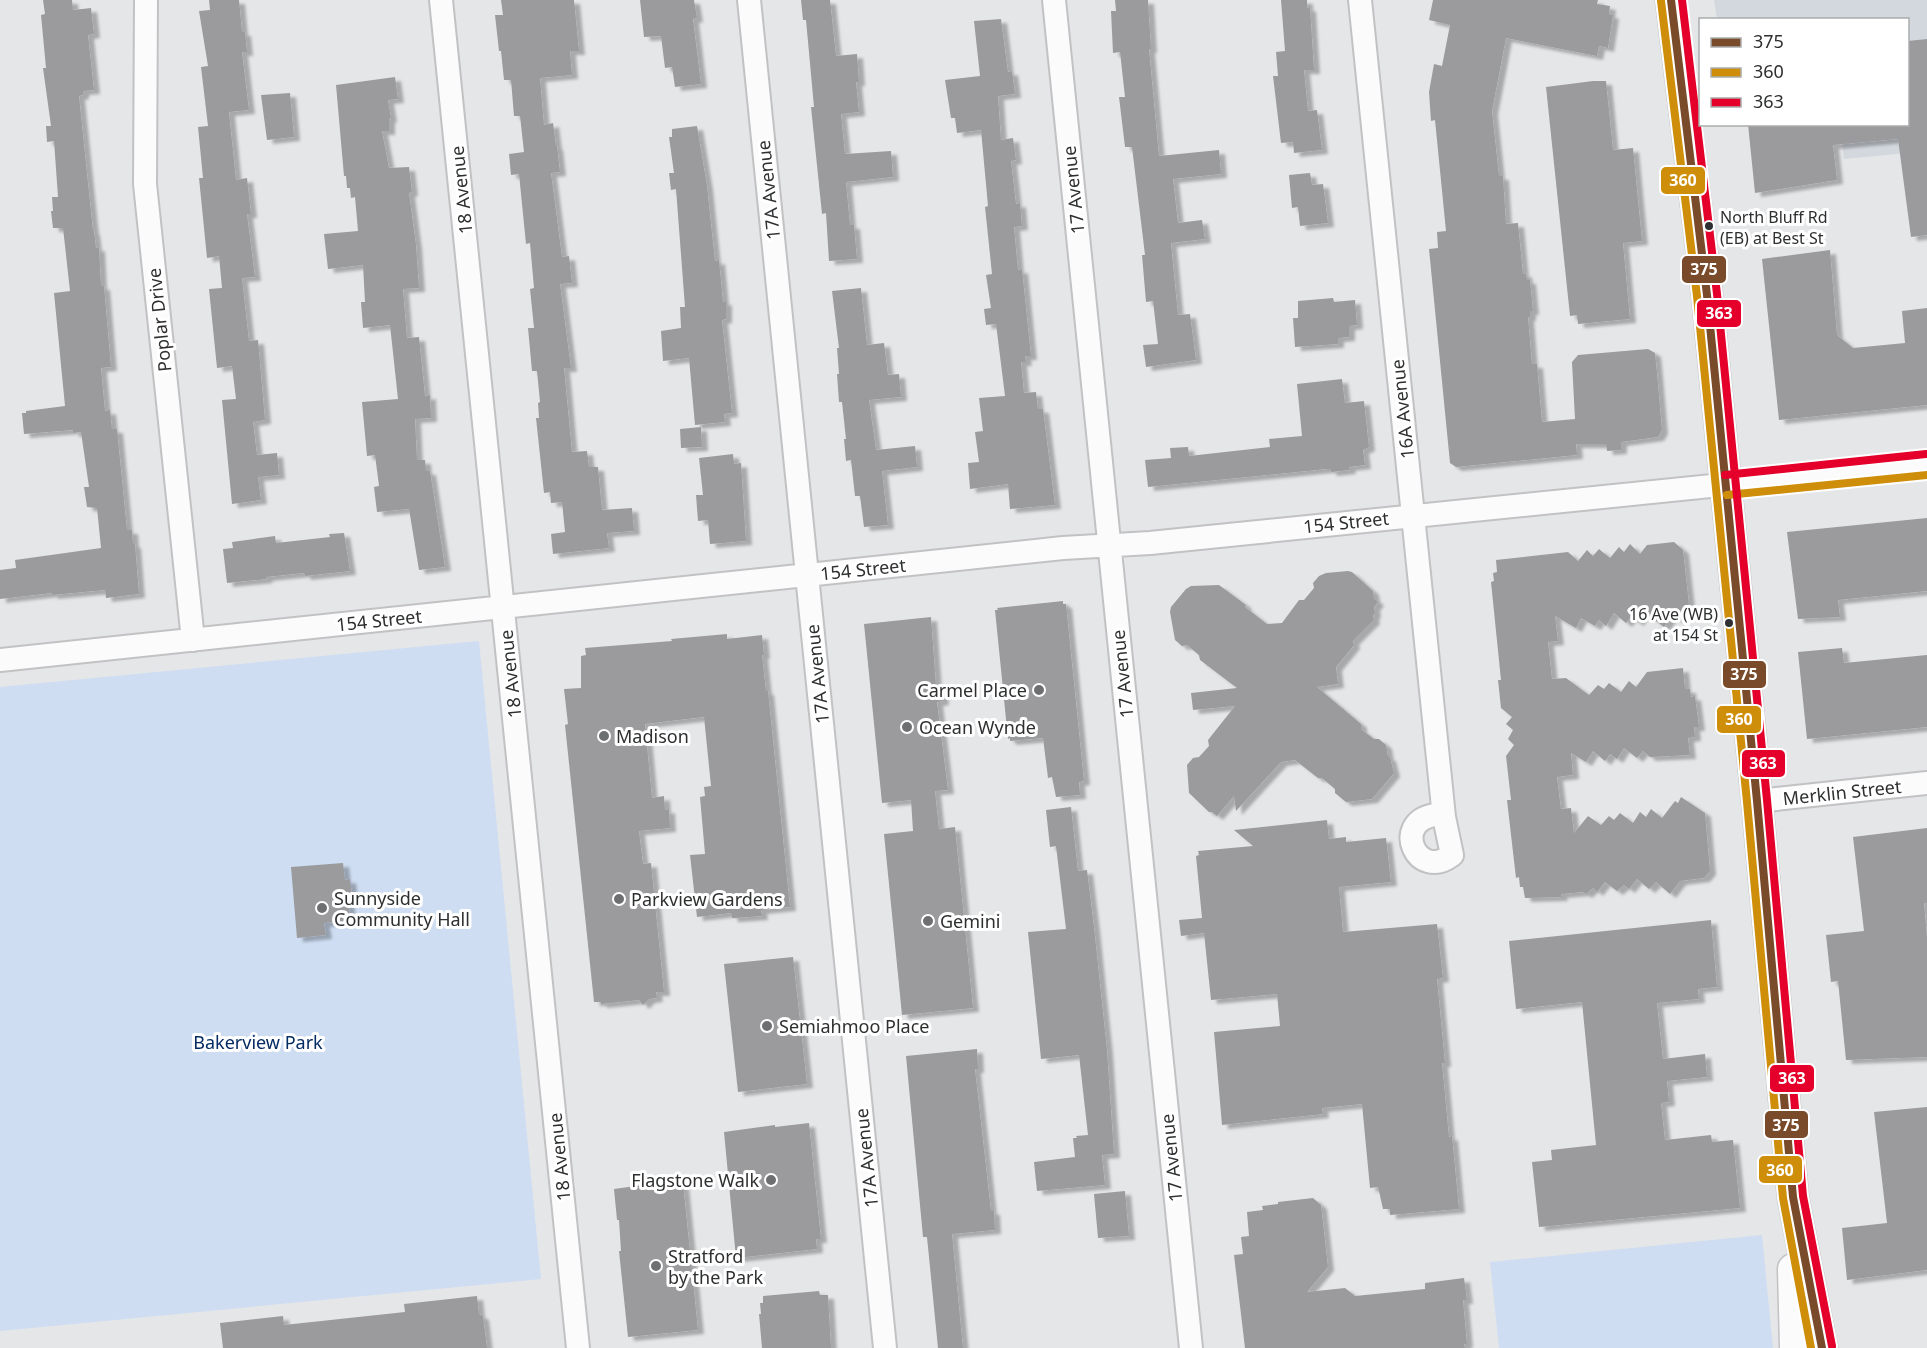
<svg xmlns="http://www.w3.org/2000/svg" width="1927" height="1348" viewBox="0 0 1927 1348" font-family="'Noto Sans',sans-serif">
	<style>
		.built { fill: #d3d8de }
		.green { fill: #ceddf2 }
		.building { fill: #9b9b9d; filter: url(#shadow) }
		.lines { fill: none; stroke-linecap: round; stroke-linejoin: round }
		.minor-casing { stroke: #c2c2c4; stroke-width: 26 }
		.major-casing { stroke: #c2c2c4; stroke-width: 33 }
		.minor { stroke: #fbfbfc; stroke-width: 22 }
		.major { stroke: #fbfbfc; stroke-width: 30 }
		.bus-1-casing { stroke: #fff; stroke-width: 12 }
		.bus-2-casing { stroke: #fff; stroke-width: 12 }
		.bus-3-casing { stroke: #fff; stroke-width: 12 }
		.bus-1 { stroke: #7a4b2a; stroke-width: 8 }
		.bus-2 { stroke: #cf8e0a; stroke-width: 8 }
		.bus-3 { stroke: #e4002b; stroke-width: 8 }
		.bus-dot { fill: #2e2f30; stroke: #fff; stroke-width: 2 }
		.poi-dot { fill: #6e6f70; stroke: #fff; stroke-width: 2 }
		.labels { text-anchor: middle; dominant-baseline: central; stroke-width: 6; stroke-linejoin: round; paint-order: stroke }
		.bus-label { font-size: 16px; fill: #2e2f30; stroke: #fff; text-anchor: start }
		.street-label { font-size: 18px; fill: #2e2f30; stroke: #fff }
		.poi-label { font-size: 18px; fill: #2e2f30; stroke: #fff; text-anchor: start }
		.park-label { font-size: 18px; fill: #052b63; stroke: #fff }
		.line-badge { stroke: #fff; stroke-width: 2 }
		.badge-label { font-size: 16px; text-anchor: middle; font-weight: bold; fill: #fff }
	</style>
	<defs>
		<filter id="shadow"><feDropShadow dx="6" dy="4" stdDeviation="1.5" flood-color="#0004"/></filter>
	</defs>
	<rect width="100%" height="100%" fill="#e5e6e8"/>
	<!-- built -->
	<path class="built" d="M1714 0H1927V151L1844 159 1839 125 1908 124V20L1717 19Z"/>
	<!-- green -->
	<path class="green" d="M479 641 541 1279 0 1331V687Z
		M1762 1235 1773 1348H1499L1490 1262Z"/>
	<!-- building -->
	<path class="building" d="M43 0H72L73 10 91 8 94 34 88 35 94 90 83 91V95L79 96 93 231H94L96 248 99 247 101 286H104L111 367 101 368 105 411 110 410 112 429H117L127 530H132L133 544H135L139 594 106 598 105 590 52 595V593L0 599V570L16 568 15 560 101 548 97 508 87 507 84 487H89L81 432 73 433V430L24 434 22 413H26V411L65 406 54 293 70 291 63 228H53L51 211H53L52 197H58L54 141 47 142 46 126H51L43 68H46L41 15 45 14Z
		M209 0H239L242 32H245L247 52H242L249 110 229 112 236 180 247 178 251 214H247L255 277 242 278 249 341 258 340 265 420 253 422 257 455 277 453 279 475 258 477 261 500 232 504 222 400 236 399 232 366 217 368 209 289 222 288 219 256 207 258 199 178H203L198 127 208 126 201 67 208 66 199 11 210 10Z
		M501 0H574L579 51H570L572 75 540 78 544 125 553 123 556 146H557L560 172 551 173 562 257 569 256 572 283 560 284 571 368H564L572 452 587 451 589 467H598L602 510 632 508 634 531 607 533 609 548 553 554 551 534 565 532 562 502 551 503 550 492 544 493 536 418H539L538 403 540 402 537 371H532L528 328H534L530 289 534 288 530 243 526 244 519 174 511 175 509 154 524 152 520 116H514L511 80H504L501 51H499L495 15H503Z
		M640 0H694L697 18 693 19 701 84 675 87 672 67 665 68 661 36 644 37Z
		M801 0H830L836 56 857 54 859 82H856L859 112 841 114 845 154 891 151 893 177 846 182 850 225H854L857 259 829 261 826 213 822 214 811 107H814L806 20H803Z
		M1115 0H1148L1151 49H1149L1159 156 1219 150 1221 174 1173 179 1178 223 1202 220 1205 239 1171 243 1178 315 1190 314 1196 360 1146 367 1143 345 1158 344 1153 301 1146 302 1142 255H1145L1132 147H1125L1119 97H1125L1120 52 1113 53 1111 11H1116Z
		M1281 0H1307V8L1310 7 1314 70H1304L1308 111 1317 110 1322 150 1294 153 1293 142 1281 143 1273 76H1278L1276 52 1285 51Z
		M1433 0H1598L1597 4 1610 6 1609 14 1613 15 1608 48 1599 46 1597 56 1506 38 1492 111 1499 176H1503L1506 224 1518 223 1523 274 1526 273 1527 280H1530L1533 311H1530V317H1528L1532 364H1537L1542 422 1575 419 1572 362 1578 355 1648 349 1655 353 1657 373 1662 430 1658 437 1621 442V450L1607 451 1606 444H1576L1577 455 1456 467 1450 463 1429 249 1438 248 1437 232 1446 231 1435 120 1431 121 1429 92 1434 64 1442 66 1450 25 1429 20Z
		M1001 19 1008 72 1012 71 1015 94 998 96 1001 140 1013 138 1016 160 1011 161 1016 204 1020 203 1022 226 1014 227 1018 270 1022 269 1031 356H1025L1026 362H1021L1024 393 1036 392 1038 409H1043L1055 505 1010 509 1008 484 970 489 968 463 979 462 975 432 983 431 979 398 1005 396 996 324 986 325 984 309 991 308 986 275 992 274 985 207 988 206 981 130 957 133 955 118H951L945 80 980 76 974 21Z
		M1927 39V235L1911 237 1898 139 1833 145 1837 180 1755 193 1748 124H1908V41Z
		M395 77 398 99 388 100 391 118 389 119V131H382L389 168 409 167 412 192 409 193 416 245 419 288 403 289 407 338 419 337 425 396 430 395 431 418 415 419 417 460H425L426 471H430L445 567 419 570 409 509 377 512 374 487 379 486 375 455 367 456 362 402 398 399 390 325 363 328 361 302H365L363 265 328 269 324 234 358 231 355 197 351 198 350 188H347L346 176H344L336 85Z
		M1593 81H1606L1613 150 1633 148 1642 241 1623 243 1630 319 1578 324 1577 315 1570 316 1546 87Z
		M290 93 294 137 267 140 261 95Z
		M697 126 707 186 715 261 719 260 723 302 726 301V319L722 320 732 413 724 414 725 422 695 425 689 358 663 361 661 331 681 328 680 307H685L676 189 671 190 669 173H674L669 137H672V129Z
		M1310 173 1312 185 1323 184 1328 223 1300 226 1298 207 1292 208 1289 175Z
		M1830 250 1837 335 1853 348 1905 343 1902 311 1927 308V405L1779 420 1762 259Z
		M861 288 867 345 884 343 888 375 899 374 901 397 869 400 876 450 915 446 917 467 882 471 888 525 864 527 860 496H855L851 460 846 461 844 439H846L842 402H839L837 374H839L837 348H839L832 291Z
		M1333 298 1334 302 1355 300 1357 325 1349 326V337L1338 338V344L1295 347 1293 318H1298V301Z
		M1342 379 1345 403 1364 401 1369 447 1363 450 1365 465 1349 467 1350 470 1331 472 1330 469H1326L1148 487 1145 460 1171 458 1170 448 1188 447 1189 456 1270 447 1269 439 1302 436 1297 384Z
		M701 427 702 447 681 448 680 429Z
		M733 454 734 464 741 463 746 541 710 544 708 520 698 521 696 495H703L699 458Z
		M1927 518V591L1838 600 1840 617 1798 619 1787 532Z
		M344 533 350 571 305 576 304 573 266 577 267 579 227 583 223 549 233 548 232 542 275 536 276 543 330 537 329 534Z
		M1674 542 1683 550 1689 604 1677 619 1672 615 1664 627 1644 612 1638 622 1631 617 1626 623 1614 613 1606 626 1599 620 1595 626 1581 618 1576 628 1555 616 1558 641 1548 642 1552 679 1566 678 1589 695 1598 685 1604 689 1609 683 1621 692 1629 681 1636 687 1647 672 1683 668 1685 689H1690L1691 697 1695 696 1699 727H1694L1695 737 1688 738 1690 755 1650 757 1643 751 1637 758 1624 748 1617 759 1610 754 1605 761 1593 751 1586 762 1571 753 1573 775 1557 777 1561 809 1571 808 1574 833 1588 816 1601 825 1609 816 1614 820 1620 813 1633 823 1640 812 1646 817 1651 809 1662 818 1675 801 1678 803 1681 797 1705 813 1710 871 1704 878 1680 881 1670 894 1656 882 1649 889 1637 879 1629 889 1624 885 1617 891 1605 882 1597 892 1593 888 1586 894 1583 892 1561 894 1562 897 1525 898 1523 887H1520L1519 877 1516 878 1507 800H1511L1506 756 1514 745 1508 739 1513 730 1506 724 1512 717 1501 708 1498 680H1501L1491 582 1494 581 1493 573 1497 572 1496 560 1568 552 1578 561 1587 550 1593 556 1599 549 1610 558 1619 547 1624 552 1630 544 1640 554 1647 545Z
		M1348 571 1352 572 1373 591 1374 598 1378 602 1374 607 1375 613 1373 616 1374 620 1353 641 1354 645 1336 667 1338 684 1317 687 1361 724V729L1374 739H1379L1386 745 1388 757H1390L1394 773 1372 799 1346 802 1335 793V789L1322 778H1318L1295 760 1281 762 1236 811 1234 796 1217 816 1212 812H1209L1189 793 1187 765 1193 758 1199 757 1209 746 1208 740 1235 706 1193 710 1191 693 1237 688 1200 660 1199 655 1187 645 1182 646 1175 640 1170 612 1171 607 1186 589 1191 586 1219 585 1246 605 1245 607 1267 624 1282 623 1299 600H1304L1314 588 1313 583 1319 576 1326 573Z
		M1063 601V604H1066L1084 781 1079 782 1080 795 1056 797 1052 777 1048 778 1043 738 1010 741V738L1008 739 995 610H998L997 608Z
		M931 617 936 686 941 685 943 701 937 702 948 790 935 791 939 829 955 827 973 1008 902 1015 884 834 913 831 911 800 882 803 864 624Z
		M727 634V639L762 635 764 655H762L766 691H768L790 907 761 910 762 916 735 918H732L731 913 697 917 690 855 705 854 700 797 705 796 704 787 711 786 704 717 645 724 652 798 664 796 665 810 669 809 670 828 639 831 643 864 651 863 664 992H656L657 998 649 999 643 1005 639 1000 601 1004V1002H594L565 725 568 724 564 689 581 688V656L586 655 585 648 672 641 671 639Z
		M1842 648 1844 663 1927 655V727L1807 739 1798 652Z
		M1071 807 1078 871 1087 870 1094 927 1107 1050 1114 1154 1102 1155 1105 1185 1037 1191 1034 1162 1075 1157 1073 1138H1077L1076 1136 1088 1135 1079 1055 1041 1059 1028 932 1066 929 1056 846 1050 847 1046 810Z
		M1327 820 1329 839 1346 837V842L1386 838 1391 882 1339 887 1343 932 1437 924 1443 978 1437 979 1445 1063H1442L1449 1137 1452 1136 1459 1209 1390 1215V1209H1383L1378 1187 1370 1188 1362 1104 1322 1108 1323 1114 1222 1125 1214 1032 1280 1026 1277 994 1211 1000 1204 933 1181 936 1179 920 1202 918 1196 856 1199 855 1198 851 1253 846 1234 830Z
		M1927 828V903H1924L1927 937V1057L1846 1060 1838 981 1831 982 1826 935 1864 931 1853 837Z
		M343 863 345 880 350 879 352 896 348 897 350 920 324 923 326 935 297 938 291 867Z
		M1711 920 1717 987 1698 989 1699 999 1657 1003 1663 1059 1705 1054 1707 1077 1667 1081 1669 1102 1661 1103 1665 1140 1711 1135 1712 1142 1733 1140 1740 1208 1539 1227 1532 1162 1552 1160 1551 1150 1596 1145 1582 1002 1516 1009 1509 941Z
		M793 957 807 1084 738 1092 724 964Z
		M977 1049 978 1069H975L991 1211H994L995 1230 952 1234 963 1348H938L927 1237H923L906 1056Z
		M1927 1107V1270L1847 1280 1842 1228 1887 1223 1874 1112Z
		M809 1123 821 1239H816L817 1249 736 1258 724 1132 775 1125V1127Z
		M683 1183 698 1330 628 1337 619 1251H621L619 1220H617L614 1189 650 1184V1186Z
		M1125 1191 1129 1236 1098 1238 1094 1194Z
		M1313 1198 1321 1205 1328 1267 1307 1292 1345 1288 1355 1296 1425 1289V1283L1464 1278 1467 1300H1463L1467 1344H1464L1465 1348H1245L1234 1255 1243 1254 1241 1237 1249 1236 1247 1212 1263 1210 1262 1206 1278 1204V1202Z
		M819 1291 820 1295H828L831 1348H762L759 1314H761L760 1303H763V1296Z
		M477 1296 479 1314 483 1316 487 1348H223L220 1323 283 1316 284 1325 405 1312 404 1304Z"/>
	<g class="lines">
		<!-- minor casing -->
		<g class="minor-casing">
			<path id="minor" d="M146 0 145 184 193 640
				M441 0 578 1348
				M749 0 885 1348
				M1054 0 1191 1348
				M1360 0 1444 817
				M0 660 1063 548 1150 543 1927 464
				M1757 801 1927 783
				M1434 815 1444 817 1452 855C1417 882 1391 823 1434 815Z"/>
		</g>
		<!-- major casing -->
		<g class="major-casing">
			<path id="major" d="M1671 0 1707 295 1757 801 1793 1197 1822 1348
				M1793 1269 1795 1348"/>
		</g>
		<!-- minor -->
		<use href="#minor" class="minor"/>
		<!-- major -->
		<use href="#major" class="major"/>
		<!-- bus-1 casing -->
		<g class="bus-1-casing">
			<path id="bus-1" d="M1671 0 1707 295 1757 801 1793 1197 1822 1348"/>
		</g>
		<!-- bus-2 casing -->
		<g class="bus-2-casing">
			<path id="bus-2" d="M1661 1 1697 296 1747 802 1783 1198 1811 1348
				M1727 495 1927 475"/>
		</g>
		<!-- bus-3 casing -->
		<g class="bus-3-casing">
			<path id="bus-3" d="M1682 0 1717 294 1767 800 1803 1196 1832 1346
				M1725 475 1926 454"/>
		</g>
		<!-- bus-1 -->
		<use href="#bus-1" class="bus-1"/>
		<!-- bus-2 -->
		<use href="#bus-2" class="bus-2"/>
		<!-- bus-3 -->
		<use href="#bus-3" class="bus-3"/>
	</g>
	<!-- markers -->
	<g class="bus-dot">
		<circle cx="1709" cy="226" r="5"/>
		<circle cx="1729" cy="623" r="5"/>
	</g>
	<g class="poi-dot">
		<circle cx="1039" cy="690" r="6"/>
		<circle cx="907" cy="727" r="6"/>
		<circle cx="604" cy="736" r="6"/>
		<circle cx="619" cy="899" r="6"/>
		<circle cx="322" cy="908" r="6"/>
		<circle cx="928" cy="921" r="6"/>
		<circle cx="767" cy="1026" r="6"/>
		<circle cx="771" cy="1180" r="6"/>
		<circle cx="656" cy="1266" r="6"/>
	</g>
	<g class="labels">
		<!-- bus labels -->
		<g class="bus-label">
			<text x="1720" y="217">North Bluff Rd<tspan x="1720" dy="21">(EB) at Best St</tspan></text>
			<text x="1718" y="614" text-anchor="end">16 Ave (WB)<tspan x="1718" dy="21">at 154 St</tspan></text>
		</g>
		<!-- street labels -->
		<g class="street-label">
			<text transform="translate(461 190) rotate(-96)">18 Avenue</text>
			<text transform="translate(768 190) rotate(-96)">17A Avenue</text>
			<text transform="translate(1073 190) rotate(-96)">17 Avenue</text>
			<text transform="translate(159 320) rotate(-96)">Poplar Drive</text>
			<text transform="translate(1402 409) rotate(-96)">16A Avenue</text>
			<text transform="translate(1346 522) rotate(-6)">154 Street</text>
			<text transform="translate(863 569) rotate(-6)">154 Street</text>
			<text transform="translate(379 620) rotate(-6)">154 Street</text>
			<text transform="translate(510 674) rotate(-96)">18 Avenue</text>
			<text transform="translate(817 674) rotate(-96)">17A Avenue</text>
			<text transform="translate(1122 674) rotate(-96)">17 Avenue</text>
			<text transform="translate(1842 792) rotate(-6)">Merklin Street</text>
			<text transform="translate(559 1157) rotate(-96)">18 Avenue</text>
			<text transform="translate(866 1158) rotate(-96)">17A Avenue</text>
			<text transform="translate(1171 1158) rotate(-96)">17 Avenue</text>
		</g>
		<!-- poi labels -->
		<g class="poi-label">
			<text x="1027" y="690" text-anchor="end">Carmel Place</text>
			<text x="919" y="727">Ocean Wynde</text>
			<text x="616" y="736">Madison</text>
			<text x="334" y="898">Sunnyside<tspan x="334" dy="21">Community Hall</tspan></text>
			<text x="631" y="899">Parkview Gardens</text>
			<text x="940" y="921">Gemini</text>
			<text x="779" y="1026">Semiahmoo Place</text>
			<text x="759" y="1180" text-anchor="end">Flagstone Walk</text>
			<text x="668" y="1256">Stratford<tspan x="668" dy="21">by the Park</tspan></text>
		</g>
		<!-- park labels -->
		<g class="park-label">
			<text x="258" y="1042">Bakerview Park</text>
		</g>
	</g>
	<g class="line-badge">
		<rect x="1660" y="166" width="46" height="29" rx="6" fill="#cf8e0a"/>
		<rect x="1681" y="255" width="46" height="29" rx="6" fill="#7a4b2a"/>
		<rect x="1696" y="299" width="46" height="29" rx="6" fill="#e4002b"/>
		<rect x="1722" y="660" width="45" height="29" rx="6" fill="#7a4b2a"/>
		<rect x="1716" y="705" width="46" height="29" rx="6" fill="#cf8e0a"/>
		<rect x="1741" y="749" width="45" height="29" rx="6" fill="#e4002b"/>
		<rect x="1769" y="1064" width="46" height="29" rx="6" fill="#e4002b"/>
		<rect x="1764" y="1110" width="45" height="29" rx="6" fill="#7a4b2a"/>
		<rect x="1758" y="1155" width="45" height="29" rx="6" fill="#cf8e0a"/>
	</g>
	<g class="badge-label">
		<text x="1683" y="186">360</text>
		<text x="1704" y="275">375</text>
		<text x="1719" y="319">363</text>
		<text x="1744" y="680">375</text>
		<text x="1739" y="725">360</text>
		<text x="1763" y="769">363</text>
		<text x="1792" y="1084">363</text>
		<text x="1786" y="1131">375</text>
		<text x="1780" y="1176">360</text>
	</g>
	<!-- legend -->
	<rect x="1699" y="18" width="210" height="108" fill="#ffffff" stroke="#abacac" stroke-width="1.5"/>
	<rect x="1711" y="38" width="30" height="9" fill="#7a4b2a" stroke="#abacac" stroke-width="1.5"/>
	<text x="1753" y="48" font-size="18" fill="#2e2f30">375</text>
	<rect x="1711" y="68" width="30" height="9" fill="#cf8e0a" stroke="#abacac" stroke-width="1.5"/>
	<text x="1753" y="78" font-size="18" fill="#2e2f30">360</text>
	<rect x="1711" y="98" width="30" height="9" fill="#e4002b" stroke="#abacac" stroke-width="1.5"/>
	<text x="1753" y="108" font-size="18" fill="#2e2f30">363</text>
</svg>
